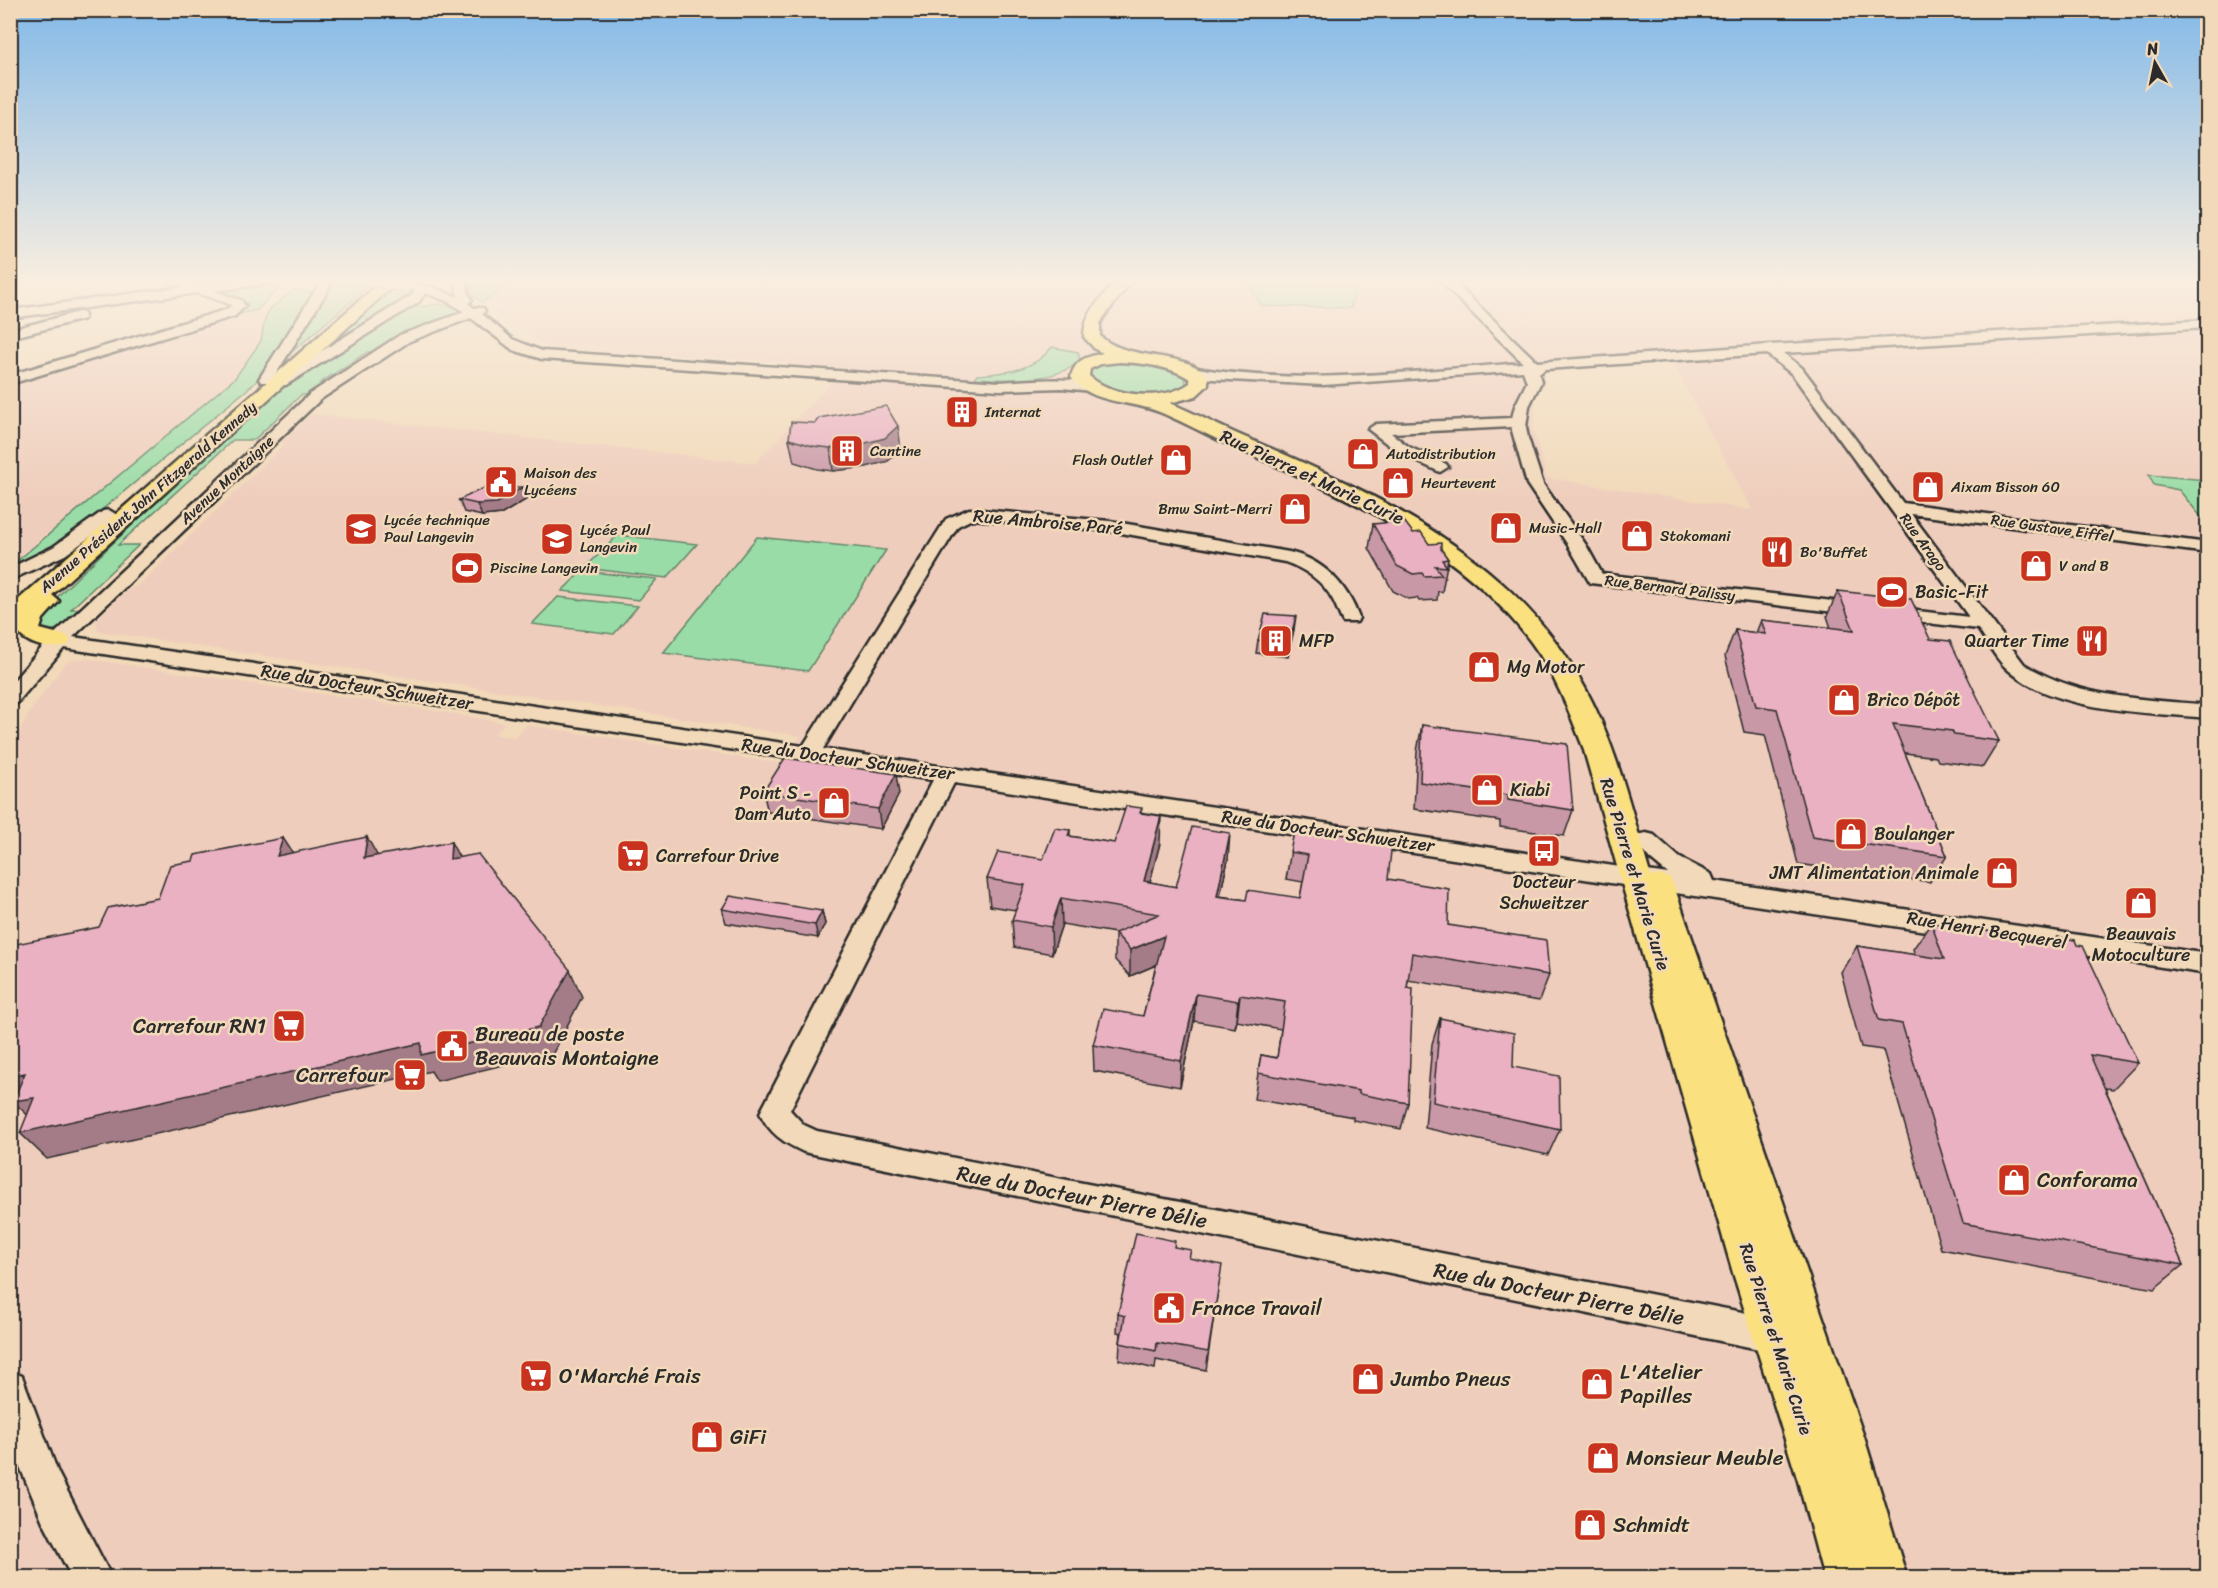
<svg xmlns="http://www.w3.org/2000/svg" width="2218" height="1588" viewBox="0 0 2218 1588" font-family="Sriracha,sans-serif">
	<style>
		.built { fill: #efcdbc; fill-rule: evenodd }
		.green { fill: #9adca7; stroke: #628469; stroke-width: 1.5 }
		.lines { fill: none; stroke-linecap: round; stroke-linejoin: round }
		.minor-casing { stroke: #2b2b2b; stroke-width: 5 }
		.major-casing { stroke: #2b2b2b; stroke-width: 5 }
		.minor { fill: #f1d9b9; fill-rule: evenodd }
		.major { fill: #fbe080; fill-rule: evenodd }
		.minor-bridge-casing { stroke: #2b2b2b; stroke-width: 16; stroke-linecap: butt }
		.minor-bridge { stroke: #f1d9b9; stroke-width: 14 }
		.wall { fill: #c998a7; stroke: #2b2b2b; stroke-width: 1.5 }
		.shaded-wall { fill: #a47c88; stroke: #2b2b2b; stroke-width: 1.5 }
		.building { fill: #eab1c2; stroke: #2b2b2b; stroke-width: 1.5 }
		.labels { text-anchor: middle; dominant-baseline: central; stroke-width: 5; stroke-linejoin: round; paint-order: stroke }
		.far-poi-label { font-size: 15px; fill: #2b2b2b; stroke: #f1d9b9; text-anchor: start }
		.far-street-label { font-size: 15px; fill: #2b2b2b; stroke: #f1d9b9 }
		.street-label { font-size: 18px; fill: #2b2b2b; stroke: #f1d9b9 }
		.poi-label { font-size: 18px; fill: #2b2b2b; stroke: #f1d9b9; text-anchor: start }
		.near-poi-label { font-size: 21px; fill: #2b2b2b; stroke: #f1d9b9; text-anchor: start }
		.near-street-label { font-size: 21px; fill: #2b2b2b; stroke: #f1d9b9 }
	</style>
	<rect width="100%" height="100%" fill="#f1d9b9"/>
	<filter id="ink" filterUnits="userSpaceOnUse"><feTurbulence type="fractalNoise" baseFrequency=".0167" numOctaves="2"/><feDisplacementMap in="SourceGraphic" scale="12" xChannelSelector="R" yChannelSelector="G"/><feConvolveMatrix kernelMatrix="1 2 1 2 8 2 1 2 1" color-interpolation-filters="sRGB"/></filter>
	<g filter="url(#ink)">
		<!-- built -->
		<path class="built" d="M502 279H2207V1577H11L10 748 30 712 64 665 72 660 88 659 449 713 505 723 494 734 503 736 515 737 527 725 783 764 801 736 98 631 96 620 126 591 141 583 285 444 281 443 311 414 755 463 834 379 766 374 787 362 549 348 492 311 504 305 482 302 504 288ZM1668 355 1752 509V510L1547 478 1533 428 1539 363Z
			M270 309 265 319 261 341 235 378 11 566V385L257 310Z"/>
		<!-- green -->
		<path class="green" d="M472 279H502L504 288 482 302 471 294Z
			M1245 279 1356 286 1351 308 1262 306Z
			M286 281 257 310 239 314 248 304 228 294 229 291 237 288Z
			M362 281 373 282 292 352H288L330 284Z
			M394 285 409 288 411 292 404 300 313 358Z
			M294 290 314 293 255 383 63 542 11 571V566L235 378 261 341 265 319 270 309Z
			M438 304 459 308 460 311 374 352H367L320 383 328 384 310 395H301L254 440H233L118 545H139L71 609 83 608C70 620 60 634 41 630L37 623 39 616 63 591 221 440 294 375 404 309Z
			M1052 347 1078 352 1080 361C1054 383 1007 380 975 378L977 375C1005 373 1034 371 1052 347Z
			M1117 362 1166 368 1185 377 1186 384C1170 400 1103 394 1090 376L1091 370 1098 365Z
			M2149 475 2207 480V524L2179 490 2154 485Z
			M618 535 697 544 667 578 585 568Z
			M757 537 886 550 808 671 663 653Z
			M582 571 657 579 639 600 562 591Z
			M558 597 638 606 614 634 532 624Z"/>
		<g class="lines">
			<!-- minor casing -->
			<g class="minor-casing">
				<path id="minor" d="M12 279H26L10 291Z
					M164 279H183L199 285 242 279H279L273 283 214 291 241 300 245 306 235 316 10 384V375L225 310 232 305 197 293 10 318V310L182 287Z
					M317 279H329V288L271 382H261L259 379 317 288Z
					M455 279H467L468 293 472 300 468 303 474 308H483L485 311 482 314 512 339 542 351 1000 382C1019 381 1088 375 1099 387L1092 391 1061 388 1000 390 542 359 513 350 471 318 410 341 321 399 73 637 803 746 946 519 969 509 1110 521 1289 552C1324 560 1347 585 1359 618L1357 622H1343C1339 615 1337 607 1333 600 1323 581 1305 569 1285 562L1110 531 972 519 958 526 823 749 1668 874 1650 859 1634 841 1638 835 1646 833 1654 835 1680 858 1711 874 1714 881 2208 954V974L954 783 790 1110 804 1125 817 1131 1783 1320 1795 1325 1800 1337 1795 1349 1783 1354 804 1152C784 1143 769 1133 760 1113L933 780 64 648 17 703 10 705V685L51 637 311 393 400 335 464 312 449 302 425 293 419 302 286 385H276L274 382 276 379 411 296 415 290 402 288V282L431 287 458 297Z
					M1438 279H1451L1537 362 1770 345 2208 320V328L1783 353 1802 368 1903 503 2208 543V553L1911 514 2024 664C2080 699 2144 699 2208 705V718C2147 712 2061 713 2012 673 1998 663 1988 643 1978 629L1590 583 1568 545 1527 484 1511 427 1391 433 1409 447 1446 464 1448 467 1440 472 1399 453 1368 429 1376 424 1512 418 1515 406 1527 382 1523 371 1323 385 1212 379 1186 374 1184 371 1191 367C1300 387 1413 371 1523 363ZM1767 354 1792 374 1969 617 1602 574 1586 545 1543 484 1528 438 1526 427 1529 406 1541 382 1539 374 1545 369Z
					M79 312 84 313 85 316 84 319 10 338V330Z
					M109 510 117 515 115 519 65 555 10 580V568L53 547 103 511Z
					M10 1371 22 1376 58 1473 112 1578H72L43 1522 10 1443Z"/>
			</g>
			<!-- major casing -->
			<g class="major-casing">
				<path id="major" d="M384 279H401L52 595 59 601 43 619 40 629 67 636 70 641 67 646C49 650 26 645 16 630L17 625 10 627V607Z
					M1118 279H1133L1103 318 1100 324V336C1126 362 1189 350 1208 377V385L1196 396 1170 403C1197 414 1222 428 1249 439 1379 495 1515 557 1585 688 1617 746 1632 814 1651 877L1659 875 1670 878 1674 886 1864 1437 1907 1578H1824L1798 1481 1733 1273 1583 747C1569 711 1555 674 1531 642 1458 544 1340 494 1231 446 1208 435 1185 423 1162 413 1133 400 1090 405 1071 377 1075 359 1087 357 1103 353L1095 349 1084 337C1084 312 1103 297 1118 279ZM1120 362C1143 363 1170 366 1190 379V383C1164 402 1112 397 1089 376L1090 369 1101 364Z"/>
			</g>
			<!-- minor -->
			<use href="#minor" class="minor"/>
			<!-- major -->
			<use href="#major" class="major"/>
			<!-- minor-bridge casing -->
			<g class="minor-bridge-casing">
				<path id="minor-bridge" d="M373 279 406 285"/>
			</g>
			<!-- minor-bridge -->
			<use href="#minor-bridge" class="minor-bridge"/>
		</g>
		<!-- wall -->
		<path class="wall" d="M789 439 901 449 888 461 866 467 833 471 817 469 794 462Z
			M527 499 502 514 482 516 464 512 459 500Z
			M1373 524 1413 533 1429 544 1441 549 1448 559 1442 592 1438 591 1437 600 1419 601 1417 598 1408 599 1393 591 1369 548Z
			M1838 591 1930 639 1999 741 1983 767 1938 761 1936 757 1905 753 1947 856 1930 882 1798 864 1765 735 1744 732 1725 656 1735 630 1756 633 1761 620 1831 628 1827 616Z
			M1294 629 1288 657 1256 653 1258 640Z
			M1422 725 1573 810 1564 836 1500 827V821L1414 809 1417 751Z
			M763 792 899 794 881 829 768 812Z
			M1142 813 1160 843 1150 882 1176 887 1228 860 1220 896 1246 900 1300 898 1303 882 1286 879 1295 827 1388 879 1448 925 1549 975 1539 1001 1408 980 1407 988 1408 1103 1401 1129 1353 1120V1117L1254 1099 1261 1055 1277 1058 1281 1029 1237 1021 1235 1028 1194 1021 1180 1087 1094 1071 1093 1045 1143 1016 1156 965 1130 976 1115 960V933L1062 924 1052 954 1014 947 1012 920 1016 910 990 906 987 879 1043 859 1070 830V836L1114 843Z
			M722 909 822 911 825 924 818 938 726 923Z
			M1931 923 2054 941 2057 937 2138 1063 2113 1089 2105 1088 2183 1265 2154 1289 1941 1249 1883 1050 1861 1047 1841 972 1857 946 1915 955 1913 949Z
			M1440 1018 1513 1067 1560 1129 1548 1155 1425 1128 1432 1044Z
			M1175 1247 1219 1283 1206 1370 1156 1360 1155 1369 1119 1360 1120 1343 1121 1333 1117 1332 1118 1314Z"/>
		<!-- shaded-wall -->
		<path class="shaded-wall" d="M898 426 901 449 888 461 866 467 833 471 830 448Z
			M523 487 527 499 502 514 482 516 477 504Z
			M1296 616 1294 629 1288 657 1289 644Z
			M896 774 899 794 881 829 878 809Z
			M1161 816 1160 843 1143 908 1144 881Z
			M1230 833 1228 860 1214 922 1217 896Z
			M367 837 382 864 364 858Z
			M283 838 300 864 277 856Z
			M451 842 465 868 450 859Z
			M1061 898 1062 924 1052 954 1051 927Z
			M822 911 825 924 818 938 815 925Z
			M1164 936 1163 962 1130 976V950Z
			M570 970 582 997 553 1053 437 1081 431 1071 47 1159 20 1133Z
			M1196 994 1194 1021 1180 1087 1181 1061Z
			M1240 995 1237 1021 1235 1028 1238 1001Z
			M25 1073 60 1124 40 1127 18 1106 12 1107 10 1105V1076Z"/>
		<!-- building -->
		<path class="building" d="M886 406 898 426 885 438 862 444 830 448 813 446 789 439 791 422 815 423 819 418Z
			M486 487H523L497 503 477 504 459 500Z
			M1404 521 1413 533 1421 532 1429 544 1441 543V549L1448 559 1442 560 1447 567 1435 566 1442 575 1424 576 1422 573 1413 574 1397 566 1373 524Z
			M1838 591 1911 599 1930 639 1950 641 1999 741 1954 735 1952 731 1893 724 1947 856 1812 837 1777 709 1756 706 1735 630 1766 634 1761 620 1854 630Z
			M1265 614 1296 616 1289 644 1258 640Z
			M1422 725 1567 744 1573 810 1508 800V795L1420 782Z
			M785 758 896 774 878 809 763 792Z
			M1126 806 1142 808 1140 813 1161 816 1144 881 1176 887 1192 827 1230 833 1217 896 1246 900 1248 890 1300 898 1308 855 1290 852 1295 827 1392 842 1388 879 1449 889 1448 925 1546 940 1549 975 1412 953 1407 988 1413 989 1408 1103 1359 1094V1091L1258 1073 1261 1055 1277 1058 1285 1002 1240 995 1238 1001 1196 994 1181 1061 1093 1045 1103 1009 1143 1016 1164 936 1130 950 1115 933 1159 914 1061 898 1051 927 1012 920 1025 885 987 879 998 852 1043 859 1055 828 1070 830 1068 836 1114 843Z
			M367 837 364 858 451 842 450 859 478 854 570 970 539 1027 421 1055V1043L20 1133 34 1098 13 1101 25 1073 10 1076 11 945 99 927 108 908 158 898 170 865 193 861 195 855 283 838 277 856Z
			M730 896 822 911 815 925 722 909Z
			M1931 923 2059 942 2057 937 2075 940 2077 945 2083 946 2138 1063 2090 1055 2183 1265 1963 1223 1902 1024 1879 1020 1857 946 1944 959Z
			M1440 1018 1514 1033 1513 1067 1559 1076 1560 1129 1433 1102Z
			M1136 1233 1175 1241 1174 1247 1191 1250 1189 1258 1222 1265 1208 1352 1157 1343 1156 1351 1120 1343 1125 1316 1118 1314Z"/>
	</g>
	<!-- sky -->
	<linearGradient id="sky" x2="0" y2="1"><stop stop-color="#83b9e8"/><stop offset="0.56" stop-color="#f9eee0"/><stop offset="1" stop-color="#f9eee0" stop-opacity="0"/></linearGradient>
	<rect width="2218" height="502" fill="url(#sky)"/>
	<!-- icons -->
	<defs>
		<g id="building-square" transform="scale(1.725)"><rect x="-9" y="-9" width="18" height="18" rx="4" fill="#c8321e" stroke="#f1d9b9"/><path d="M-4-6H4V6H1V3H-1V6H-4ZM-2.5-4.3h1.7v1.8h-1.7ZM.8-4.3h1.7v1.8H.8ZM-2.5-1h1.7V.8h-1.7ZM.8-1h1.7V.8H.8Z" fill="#fff"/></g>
		<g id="shop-square" transform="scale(1.725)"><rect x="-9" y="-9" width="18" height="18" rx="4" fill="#c8321e" stroke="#f1d9b9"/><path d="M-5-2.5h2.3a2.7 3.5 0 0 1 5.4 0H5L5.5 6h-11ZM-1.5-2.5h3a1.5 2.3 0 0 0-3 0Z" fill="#fff"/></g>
		<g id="civic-square" transform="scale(1.725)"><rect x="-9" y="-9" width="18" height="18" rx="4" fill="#c8321e" stroke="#f1d9b9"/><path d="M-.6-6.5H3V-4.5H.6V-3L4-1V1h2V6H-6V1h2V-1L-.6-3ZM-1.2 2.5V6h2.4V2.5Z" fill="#fff"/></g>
		<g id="school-square" transform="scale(1.725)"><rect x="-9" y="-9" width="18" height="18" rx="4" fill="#c8321e" stroke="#f1d9b9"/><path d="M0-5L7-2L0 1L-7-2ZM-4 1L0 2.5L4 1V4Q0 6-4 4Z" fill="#fff"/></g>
		<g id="restaurant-square" transform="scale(1.725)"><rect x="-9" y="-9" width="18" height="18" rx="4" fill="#c8321e" stroke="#f1d9b9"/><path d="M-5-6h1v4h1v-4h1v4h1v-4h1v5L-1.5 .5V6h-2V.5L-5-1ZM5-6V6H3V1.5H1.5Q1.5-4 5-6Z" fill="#fff"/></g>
		<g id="stadium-square" transform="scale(1.725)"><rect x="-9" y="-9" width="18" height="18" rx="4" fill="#c8321e" stroke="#f1d9b9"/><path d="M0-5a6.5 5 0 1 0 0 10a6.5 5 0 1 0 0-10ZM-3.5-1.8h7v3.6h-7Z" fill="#fff"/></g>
		<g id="bus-square" transform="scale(1.725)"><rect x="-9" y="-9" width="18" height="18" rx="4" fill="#c8321e" stroke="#f1d9b9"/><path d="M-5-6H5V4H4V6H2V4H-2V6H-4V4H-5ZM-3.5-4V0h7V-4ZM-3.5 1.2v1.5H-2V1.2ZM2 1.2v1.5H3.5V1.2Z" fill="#fff"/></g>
		<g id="supermarket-square" transform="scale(1.725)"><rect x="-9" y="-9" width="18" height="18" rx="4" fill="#c8321e" stroke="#f1d9b9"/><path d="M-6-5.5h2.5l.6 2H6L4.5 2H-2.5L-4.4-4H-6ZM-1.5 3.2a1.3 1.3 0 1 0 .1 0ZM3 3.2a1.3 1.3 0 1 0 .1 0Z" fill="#fff"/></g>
	</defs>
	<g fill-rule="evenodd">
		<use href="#building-square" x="962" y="412"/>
		<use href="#building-square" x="847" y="451"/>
		<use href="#shop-square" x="1363" y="454"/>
		<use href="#shop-square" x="1176" y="460"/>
		<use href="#civic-square" x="501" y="482"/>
		<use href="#shop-square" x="1398" y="483"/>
		<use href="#shop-square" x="1928" y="487"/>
		<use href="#shop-square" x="1295" y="509"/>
		<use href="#shop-square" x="1506" y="528"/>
		<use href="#school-square" x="361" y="529"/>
		<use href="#shop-square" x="1637" y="536"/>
		<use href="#school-square" x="557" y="539"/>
		<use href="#restaurant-square" x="1777" y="552"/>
		<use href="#shop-square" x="2036" y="566"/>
		<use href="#stadium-square" x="467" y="568"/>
		<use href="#stadium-square" x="1892" y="592"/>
		<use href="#building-square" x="1276" y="641"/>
		<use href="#restaurant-square" x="2092" y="641"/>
		<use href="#shop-square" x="1484" y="667"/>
		<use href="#shop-square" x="1844" y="700"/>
		<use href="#shop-square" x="1487" y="790"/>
		<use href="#shop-square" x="834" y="803"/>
		<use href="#shop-square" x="1851" y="834"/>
		<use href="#bus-square" x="1544" y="851"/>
		<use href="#supermarket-square" x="633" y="856"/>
		<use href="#shop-square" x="2002" y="873"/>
		<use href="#shop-square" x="2141" y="903"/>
		<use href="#supermarket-square" x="289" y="1026"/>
		<use href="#civic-square" x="452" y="1046"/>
		<use href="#supermarket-square" x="410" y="1075"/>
		<use href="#shop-square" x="2014" y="1180"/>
		<use href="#civic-square" x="1169" y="1308"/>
		<use href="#supermarket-square" x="536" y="1376"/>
		<use href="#shop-square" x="1368" y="1379"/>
		<use href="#shop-square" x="1597" y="1384"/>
		<use href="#shop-square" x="707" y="1437"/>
		<use href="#shop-square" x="1603" y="1458"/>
		<use href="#shop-square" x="1590" y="1525"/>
	</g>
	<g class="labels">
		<!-- far-poi labels -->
		<g class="far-poi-label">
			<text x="985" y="412">Internat</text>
			<text x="870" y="451">Cantine</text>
			<text x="1386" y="454">Autodistribution</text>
			<text x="1153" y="460" text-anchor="end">Flash Outlet</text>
			<text x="524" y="473">Maison des<tspan x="524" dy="17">Lycéens</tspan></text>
			<text x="1421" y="483">Heurtevent</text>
			<text x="1951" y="487">Aixam Bisson 60</text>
			<text x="1272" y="509" text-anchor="end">Bmw Saint-Merri</text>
			<text x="384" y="520">Lycée technique<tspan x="384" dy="17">Paul Langevin</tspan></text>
			<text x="1529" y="528">Music-Hall</text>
			<text x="580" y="530">Lycée Paul<tspan x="580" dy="17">Langevin</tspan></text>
			<text x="1660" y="536">Stokomani</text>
			<text x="1800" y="552">Bo'Buffet</text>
			<text x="2059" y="566">V and B</text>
			<text x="490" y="568">Piscine Langevin</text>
		</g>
		<!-- far-street labels -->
		<g class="far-street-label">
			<text transform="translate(227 480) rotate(-43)">Avenue Montaigne</text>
			<text transform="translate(148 497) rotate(-41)">Avenue Président John Fitzgerald Kennedy</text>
			<text transform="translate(2052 528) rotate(8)">Rue Gustave Eiffel</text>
			<text transform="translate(1923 542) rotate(54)">Rue Arago</text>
			<text transform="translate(1670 588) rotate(7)">Rue Bernard Palissy</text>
		</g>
		<!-- street labels -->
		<g class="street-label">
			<text transform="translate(1312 477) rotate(25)">Rue Pierre et Marie Curie</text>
			<text transform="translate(1048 522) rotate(5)">Rue Ambroise Paré</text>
			<text transform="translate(367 687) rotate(9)">Rue du Docteur Schweitzer</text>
			<text transform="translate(848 759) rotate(8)">Rue du Docteur Schweitzer</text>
			<text transform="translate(1328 831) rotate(8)">Rue du Docteur Schweitzer</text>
			<text transform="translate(1635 874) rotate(73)">Rue Pierre et Marie Curie</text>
			<text transform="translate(1987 930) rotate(9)">Rue Henri Becquerel</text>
			<text transform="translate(1776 1339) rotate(72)">Rue Pierre et Marie Curie</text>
		</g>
		<!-- poi labels -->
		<g class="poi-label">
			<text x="1915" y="592">Basic-Fit</text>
			<text x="1299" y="641">MFP</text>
			<text x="2069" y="641" text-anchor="end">Quarter Time</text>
			<text x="1507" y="667">Mg Motor</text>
			<text x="1867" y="700">Brico Dépôt</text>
			<text x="1510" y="790">Kiabi</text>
			<text x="811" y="793" text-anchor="end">Point S -<tspan x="811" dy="21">Dam Auto</tspan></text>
			<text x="1874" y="834">Boulanger</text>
			<text x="656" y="856">Carrefour Drive</text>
			<text x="1979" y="873" text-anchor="end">JMT Alimentation Animale</text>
			<text x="1544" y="882" text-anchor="middle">Docteur<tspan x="1544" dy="21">Schweitzer</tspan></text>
			<text x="2141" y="934" text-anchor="middle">Beauvais<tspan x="2141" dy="21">Motoculture</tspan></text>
		</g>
		<!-- near-poi labels -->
		<g class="near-poi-label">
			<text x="266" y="1026" text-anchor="end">Carrefour RN1</text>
			<text x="475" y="1034">Bureau de poste<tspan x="475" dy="24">Beauvais Montaigne</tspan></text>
			<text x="387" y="1075" text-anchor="end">Carrefour</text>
			<text x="2037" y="1180">Conforama</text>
			<text x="1192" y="1308">France Travail</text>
			<text x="1620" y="1372">L'Atelier<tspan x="1620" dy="24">Papilles</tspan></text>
			<text x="559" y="1376">O'Marché Frais</text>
			<text x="1391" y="1379">Jumbo Pneus</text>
			<text x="730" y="1437">GiFi</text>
			<text x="1626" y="1458">Monsieur Meuble</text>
			<text x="1613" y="1525">Schmidt</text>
		</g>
		<!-- near-street labels -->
		<g class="near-street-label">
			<text transform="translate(1082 1197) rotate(11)">Rue du Docteur Pierre Délie</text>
			<text transform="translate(1559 1294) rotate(11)">Rue du Docteur Pierre Délie</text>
		</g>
	</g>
	<!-- margin -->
	<rect width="2218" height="1588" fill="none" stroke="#f1d9b9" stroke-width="36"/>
	<rect x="18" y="18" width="2182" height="1552" fill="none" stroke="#2b2b2b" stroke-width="2" filter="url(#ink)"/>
	<!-- north arrow -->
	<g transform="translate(2155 63) rotate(351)" stroke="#f1d9b9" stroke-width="4.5" paint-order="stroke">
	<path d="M0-4.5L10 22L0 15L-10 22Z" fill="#2b2b2b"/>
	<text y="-9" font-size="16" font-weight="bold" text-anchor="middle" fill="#2b2b2b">N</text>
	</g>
</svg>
